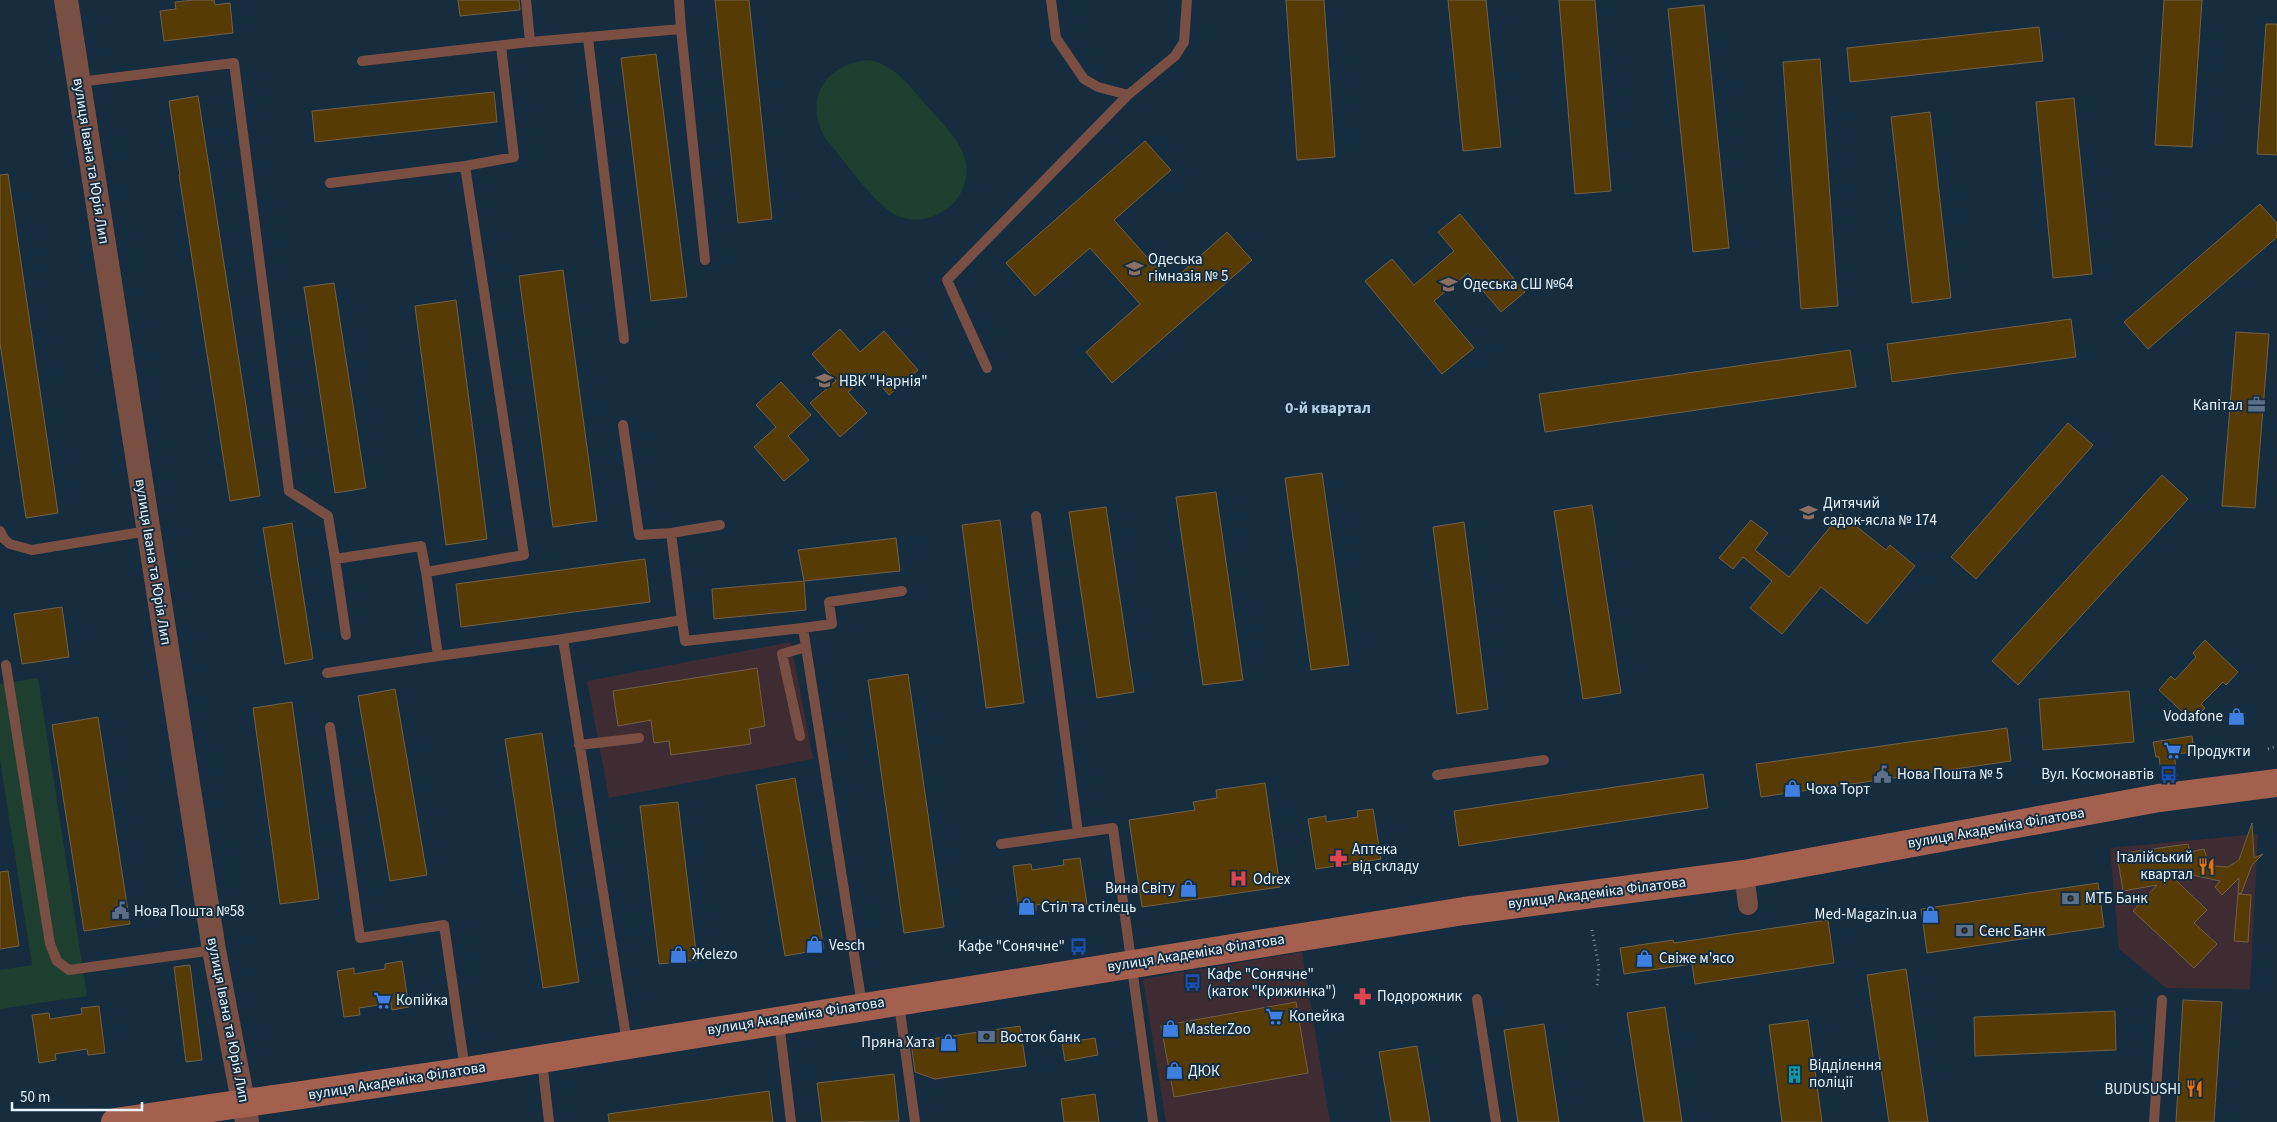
<svg xmlns="http://www.w3.org/2000/svg" width="2277" height="1122" viewBox="0 0 2277 1122" font-family="'Source Sans 3',sans-serif">
<style>
.commercial{fill:#3f2c33}
.green{fill:#1e3e2f}
.building{fill:#573b05;stroke:#716046}
.lines{fill:none;stroke-linecap:round;stroke-linejoin:round}
.path{stroke:#7e909d;stroke-width:3;stroke-dasharray:1 4;stroke-linecap:butt}
.service{stroke:#794e43;stroke-width:10}
.minor{stroke:#794e43;stroke-width:20}
.tertiary{stroke:#794e43;stroke-width:24}
.secondary{stroke:#a4604f;stroke-width:28}
.labels{text-anchor:middle;dominant-baseline:central;stroke-width:4;stroke-linejoin:round;paint-order:stroke}
.street-label{font-size:15px;fill:#eaf5fe;stroke:#152d3f}
.poi-label{font-size:15px;fill:#eaf5fe;stroke:#152d3f;text-anchor:start}
.neighbourhood-label{font-size:16px;font-weight:bold;fill:#b1cee4;stroke:#152d3f}
</style>
<rect width="100%" height="100%" fill="#152d3f"/>
<path class="commercial" d="M791,642l22,117 -204,39 -22,-117z
M2258,834l-8,155 -84,-1 -47,-39 -9,-101z
M1302,952l28,170h-164l-23,-143z"/>
<path class="green" d="M870,60c27,6 41,28 58,47 20,23 49,48 35,81 -5,13 -13,20 -25,26 -13,7 -31,8 -44,0 -23,-14 -51,-55 -69,-76 -22,-40 1,-75 45,-78z
M38,678l49,318 -87,13v-39l32,-5 -32,-205v-76z"/>
<path class="building" d="M194,0h20l1,5 15,-2 3,30 -69,8 -4,-30 16,-2 -1,-7z
M458,0h61l1,10 -60,6z
M715,0h34l23,219 -34,4z
M1286,0h38l11,157 -38,3z
M1448,0h38l15,147 -38,4z
M1559,0h36l16,191 -36,3z
M2164,0h38l-10,147 -37,-2z
M1704,5l25,243 -36,4 -25,-243z
M2266,24h11v131l-20,-1z
M2039,27l4,34 -193,21 -3,-34z
M656,54l31,243 -36,4 -30,-243z
M1820,59l18,247 -37,3 -18,-247z
M494,92l3,30 -182,20 -3,-31z
M198,96l62,400 -30,5 -51,-326h1l-11,-74z
M2074,98l18,176 -39,4 -17,-176z
M1930,112l21,186 -39,5 -21,-186z
M1145,141l26,29 -57,50 56,63 57,-51 25,28 -140,123 -26,-31 54,-48 -50,-56 -55,48 -29,-33z
M8,174l50,339 -32,5 -26,-175v-168z
M2260,204l17,19v14l-129,112 -24,-27z
M1460,214l65,78 -24,20 -33,-39 -34,28 40,47 -32,26 -77,-93 27,-22 22,26 40,-34 -16,-19z
M563,270l34,251 -44,6 -34,-251z
M334,283l32,205 -31,5 -31,-206z
M456,300l31,239 -41,6 -31,-239z
M2071,319l5,38 -184,25 -5,-38z
M840,329l20,23 24,-21 34,39 -29,25 -19,-22 -22,19 19,21 -27,24 -30,-34 26,-22 -24,-27z
M2236,332l33,2 -14,174 -33,-2z
M1850,350l6,37 -311,45 -6,-38z
M781,382l30,33 -23,21 21,24 -25,21 -30,-34 22,-20 -20,-22z
M2068,423l25,22 -117,134 -25,-22z
M1322,473l27,192 -38,5 -26,-192z
M2162,475l26,24 -170,186 -26,-24z
M1216,492l27,188 -40,5 -27,-188z
M1592,505l29,188 -38,6 -29,-188z
M1106,507l28,185 -37,6 -28,-186z
M1841,514l45,36 4,-5 25,21 -48,58 -46,-37 -39,47 -32,-26 22,-27 -29,-24 -10,12 -14,-11 32,-38 17,13 -13,17 34,27z
M1000,520l24,183 -38,5 -24,-183z
M1464,522l24,187 -31,5 -24,-187z
M292,523l21,136 -28,5 -22,-136z
M896,538l4,33 -96,10 -6,-31z
M645,559l5,43 -189,25 -5,-43z
M804,581l2,29 -92,9 -2,-30z
M62,607l7,50 -47,7 -8,-50z
M2205,640l33,32 -12,13 -3,-3 -22,22 4,4 -13,13 -33,-31 12,-14 4,4 21,-23 -3,-4z
M757,668l8,58 -16,3 2,15 -80,11 -2,-14 -15,2 -3,-23 -33,6 -5,-35z
M908,674l36,253 -40,6 -36,-253z
M395,689l32,186 -37,6 -32,-185z
M2129,691l5,51 -91,8 -4,-51z
M292,702l27,197 -39,5 -27,-196z
M98,717l32,207 -46,7 -32,-206z
M2007,728l4,33 -250,36 -5,-33z
M542,733l37,249 -36,6 -38,-249z
M2192,736l2,16 -20,2 3,22 -15,3 -3,-22h-3l-3,-15z
M1703,774l5,34 -249,38 -5,-35z
M795,778l29,171 -39,7 -29,-171z
M1265,783l15,104 -138,20 -13,-87 66,-10 -2,-8 24,-4 -1,-8z
M678,802l19,158 -38,4 -19,-158z
M1373,809l8,50 -65,10 -8,-50 18,-3v6l32,-5 -1,-6z
M2252,823l2,35 9,-4 -11,11 -11,29 -3,-1 1,-15 -17,17 -7,-8 5,-6 -56,-12 43,41 -13,13 23,21 -23,24 -61,-57 24,-26 -34,6 -6,-37 71,-10 2,8 14,-3 4,12 6,5 14,1 11,-7z
M1080,858l7,46 -18,2 -1,-5 -32,4v6l-17,2 -6,-47 18,-2 1,6 32,-5 -1,-5z
M8,871l11,75 -19,3v-77z
M2098,883l6,44 -177,26 -6,-44z
M2238,894l13,1 -3,47 -14,-1z
M1828,920l6,43 -139,21 -3,-20 -68,10 -4,-26 53,-8 1,3z
M402,961l7,46 -17,3 -1,-7 -32,5 1,7 -16,2 -7,-46 17,-3v6l31,-5v-5z
M190,965l12,95 -16,2 -12,-95z
M1906,969l22,153h-39l-22,-147z
M2183,1000l39,2 -8,120h-38z
M1296,1002l12,71 -134,24 -13,-71z
M99,1006l6,47 -17,2 -1,-6 -32,5 1,6 -17,3 -7,-48 17,-2 1,6 32,-5 -1,-6z
M1665,1007l17,115h-38l-17,-109z
M2115,1011l1,39 -141,6 -1,-39z
M1808,1020l14,102h-40l-13,-97z
M1544,1024l15,98h-41l-14,-92z
M1020,1026l6,40 -91,13 -20,-7 -4,-30z
M1095,1038l3,17 -33,6 -3,-18z
M1417,1046l13,76h-39l-12,-70z
M894,1074l5,47 -77,1 -5,-39z
M769,1091l4,31h-164l-1,-8z
M1095,1094l4,28h-35l-3,-23z"/>
<g class="lines">
<path class="path" d="M2268,749l9,-3
M1592,930l7,37 -2,20"/>
<path class="service" d="M526,0l4,42
M1051,0l5,38 28,41 14,8 30,8
M681,29l24,231
M588,38l36,301
M501,46l13,111 -49,9 59,389 -98,17 12,84 125,-17 119,-19 3,21 118,-13 59,377
M362,61l168,-19 151,-13 -2,-29
M79,82l155,-19 55,428 39,25 7,43
M330,183l135,-17
M987,368l-40,-88 181,-185 47,-39 9,-14 3,-42
M623,425l16,110 32,-2
M1036,516l42,317 35,-5 40,294
M0,531l4,8 6,5 22,6 116,-19
M682,620l-11,-87 49,-8
M803,628l29,-4 -3,-22 73,-11
M346,635l-11,-76 86,-13 5,26
M563,639l64,404
M6,665l44,279 7,17 12,9 145,-20
M327,673l111,-17
M330,727l30,211 84,-13 21,145
M800,736l-18,-82 24,-7
M579,745l60,-7
M1437,775l107,-15
M1001,844l77,-11
M1477,999l19,123
M899,1004l16,118
M779,1022l12,100
M542,1061l7,61
M2154,1122l8,-122"/>
<path class="minor" d="M1744,874l4,31"/>
<path class="tertiary" d="M66,0l148,950 33,172"/>
<path class="secondary" d="M115,1122l351,-51 998,-160 280,-37 415,-76 118,-15"/>
</g>
<defs>
<symbol id="school-bare" viewBox="-9 -9 18 18"><path d="M0-5L7-2L0 1L-7-2ZM-4 1L0 2.5L4 1V4Q0 6-4 4Z" fill="#8d6e63" stroke="#152d3f" stroke-width="2.5" paint-order="stroke"/></symbol>
<symbol id="office-bare" viewBox="-9 -9 18 18"><path d="M-6-3h4V-5.5h4V-3h4V5H-6ZM-1-4.5V-3h2v-1.5ZM-6 0V1H6V0Z" fill="#5c6f8a" stroke="#152d3f" stroke-width="2.5" paint-order="stroke"/></symbol>
<symbol id="shop-bare" viewBox="-9 -9 18 18"><path d="M-5-2.5h2.3a2.7 3.5 0 0 1 5.4 0H5L5.5 6h-11ZM-1.5-2.5h3a1.5 2.3 0 0 0-3 0Z" fill="#3f7fe0" stroke="#152d3f" stroke-width="2.5" paint-order="stroke"/></symbol>
<symbol id="supermarket-bare" viewBox="-9 -9 18 18"><path d="M-6-5.5h2.5l.6 2H6L4.5 2H-2.5L-4.4-4H-6ZM-1.5 3.2a1.3 1.3 0 1 0 .1 0ZM3 3.2a1.3 1.3 0 1 0 .1 0Z" fill="#3f7fe0" stroke="#152d3f" stroke-width="2.5" paint-order="stroke"/></symbol>
<symbol id="civic-bare" viewBox="-9 -9 18 18"><path d="M-.6-6.5H3V-4.5H.6V-3L4-1V1h2V6H-6V1h2V-1L-.6-3ZM-1.2 2.5V6h2.4V2.5Z" fill="#5c6f8a" stroke="#152d3f" stroke-width="2.5" paint-order="stroke"/></symbol>
<symbol id="bus-bare" viewBox="-9 -9 18 18"><path d="M-5-6H5V4H4V6H2V4H-2V6H-4V4H-5ZM-3.5-4V0h7V-4ZM-3.5 1.2v1.5H-2V1.2ZM2 1.2v1.5H3.5V1.2Z" fill="#1a4fb4" stroke="#152d3f" stroke-width="2.5" paint-order="stroke"/></symbol>
<symbol id="pharmacy-bare" viewBox="-9 -9 18 18"><path d="M-2-6h4v4h4v4h-4v4h-4v-4h-4v-4h4Z" fill="#e0444e" stroke="#152d3f" stroke-width="2.5" paint-order="stroke"/></symbol>
<symbol id="restaurant-bare" viewBox="-9 -9 18 18"><path d="M-5-6h1v4h1v-4h1v4h1v-4h1v5L-1.5 .5V6h-2V.5L-5-1ZM5-6V6H3V1.5H1.5Q1.5-4 5-6Z" fill="#e8710a" stroke="#152d3f" stroke-width="2.5" paint-order="stroke"/></symbol>
<symbol id="hospital-bare" viewBox="-9 -9 18 18"><path d="M-5-5h3v3.5h4V-5h3V5h-3V1.5h-4V5h-3Z" fill="#e0444e" stroke="#152d3f" stroke-width="2.5" paint-order="stroke"/></symbol>
<symbol id="bank-bare" viewBox="-9 -9 18 18"><path d="M-6-4H6V4H-6ZM0-2.3a2.3 2.3 0 1 0 0 4.6a2.3 2.3 0 1 0 0-4.6Z" fill="#5c6f8a" stroke="#152d3f" stroke-width="2.5" paint-order="stroke"/></symbol>
<symbol id="building-bare" viewBox="-9 -9 18 18"><path d="M-4-6H4V6H1V3H-1V6H-4ZM-2.5-4.3h1.7v1.8h-1.7ZM.8-4.3h1.7v1.8H.8ZM-2.5-1h1.7V.8h-1.7ZM.8-1h1.7V.8H.8Z" fill="#0f9aa8" stroke="#152d3f" stroke-width="2.5" paint-order="stroke"/></symbol>
</defs>
<g fill-rule="evenodd">
<use href="#school-bare" x="1122" y="256" width="25" height="25"/>
<use href="#school-bare" x="1436" y="272" width="25" height="25"/>
<use href="#school-bare" x="812" y="368" width="25" height="25"/>
<use href="#office-bare" x="2244" y="392" width="25" height="25"/>
<use href="#school-bare" x="1796" y="500" width="25" height="25"/>
<use href="#shop-bare" x="2224" y="704" width="25" height="25"/>
<use href="#supermarket-bare" x="2160" y="738" width="25" height="25"/>
<use href="#civic-bare" x="1870" y="762" width="25" height="25"/>
<use href="#bus-bare" x="2156" y="762" width="25" height="25"/>
<use href="#shop-bare" x="1780" y="776" width="25" height="25"/>
<use href="#pharmacy-bare" x="1326" y="846" width="25" height="25"/>
<use href="#restaurant-bare" x="2194" y="854" width="25" height="25"/>
<use href="#hospital-bare" x="1226" y="866" width="25" height="25"/>
<use href="#shop-bare" x="1176" y="876" width="25" height="25"/>
<use href="#bank-bare" x="2058" y="886" width="25" height="25"/>
<use href="#shop-bare" x="1014" y="894" width="25" height="25"/>
<use href="#civic-bare" x="108" y="898" width="25" height="25"/>
<use href="#shop-bare" x="1918" y="902" width="25" height="25"/>
<use href="#bank-bare" x="1952" y="918" width="25" height="25"/>
<use href="#shop-bare" x="802" y="932" width="25" height="25"/>
<use href="#bus-bare" x="1066" y="934" width="25" height="25"/>
<use href="#shop-bare" x="666" y="942" width="25" height="25"/>
<use href="#shop-bare" x="1632" y="946" width="25" height="25"/>
<use href="#bus-bare" x="1180" y="970" width="25" height="25"/>
<use href="#pharmacy-bare" x="1350" y="984" width="25" height="25"/>
<use href="#supermarket-bare" x="370" y="988" width="25" height="25"/>
<use href="#supermarket-bare" x="1262" y="1004" width="25" height="25"/>
<use href="#shop-bare" x="1158" y="1016" width="25" height="25"/>
<use href="#bank-bare" x="974" y="1024" width="25" height="25"/>
<use href="#shop-bare" x="936" y="1030" width="25" height="25"/>
<use href="#shop-bare" x="1162" y="1058" width="25" height="25"/>
<use href="#building-bare" x="1782" y="1062" width="25" height="25"/>
<use href="#restaurant-bare" x="2182" y="1076" width="25" height="25"/>
</g>
<g class="labels">
<g class="street-label">
<text transform="translate(91 161) rotate(81)">вулиця Івана та Юрія Лип</text>
<text transform="translate(153 562) rotate(81)">вулиця Івана та Юрія Лип</text>
<text transform="translate(1996 828) rotate(-10)">вулиця Академіка Філатова</text>
<text transform="translate(1597 893) rotate(-7)">вулиця Академіка Філатова</text>
<text transform="translate(1196 953) rotate(-9)">вулиця Академіка Філатова</text>
<text transform="translate(796 1016) rotate(-9)">вулиця Академіка Філатова</text>
<text transform="translate(228 1020) rotate(79)">вулиця Івана та Юрія Лип</text>
<text transform="translate(397 1081) rotate(-9)">вулиця Академіка Філатова</text>
</g>
<g class="poi-label">
<text x="1148" y="259">Одеська<tspan x="1148" dy="17">гімназія № 5</tspan></text>
<text x="1463" y="284">Одеська СШ №64</text>
<text x="839" y="381">НВК "Нарнія"</text>
<text x="2243" y="405" text-anchor="end">Капітал</text>
<text x="1823" y="503">Дитячий<tspan x="1823" dy="17">садок-ясла № 174</tspan></text>
<text x="2223" y="716" text-anchor="end">Vodafone</text>
<text x="2187" y="751">Продукти</text>
<text x="1897" y="774">Нова Пошта № 5</text>
<text x="2154" y="774" text-anchor="end">Вул. Космонавтів</text>
<text x="1806" y="789">Чоха Торт</text>
<text x="1352" y="849">Аптека<tspan x="1352" dy="17">від складу</tspan></text>
<text x="2193" y="857" text-anchor="end">Італійський<tspan x="2193" dy="17">квартал</tspan></text>
<text x="1253" y="879">Odrex</text>
<text x="1175" y="888" text-anchor="end">Вина Світу</text>
<text x="2085" y="898">МТБ Банк</text>
<text x="1041" y="907">Стіл та стілець</text>
<text x="134" y="911">Нова Пошта №58</text>
<text x="1917" y="914" text-anchor="end">Med-Magazin.ua</text>
<text x="1979" y="931">Сенс Банк</text>
<text x="829" y="945">Vesch</text>
<text x="1065" y="946" text-anchor="end">Кафе "Сонячне"</text>
<text x="692" y="954">Жelezo</text>
<text x="1659" y="958">Свіже м'ясо</text>
<text x="1207" y="974">Кафе "Сонячне"<tspan x="1207" dy="17">(каток "Крижинка")</tspan></text>
<text x="1377" y="996">Подорожник</text>
<text x="396" y="1000">Копійка</text>
<text x="1289" y="1016">Копейка</text>
<text x="1185" y="1029">MasterZoo</text>
<text x="1000" y="1037">Восток банк</text>
<text x="935" y="1042" text-anchor="end">Пряна Хата</text>
<text x="1809" y="1065">Відділення<tspan x="1809" dy="17">поліції</tspan></text>
<text x="1188" y="1071">ДЮК</text>
<text x="2181" y="1089" text-anchor="end">BUDUSUSHI</text>
</g>
<g class="neighbourhood-label">
<text x="1328" y="408">0-й квартал</text>
</g>
</g>
<path d="M12 1102v8h130v-8" fill="none" stroke="#eaf5fe" stroke-width="2.5"/>
<text x="20" y="1102" font-size="15" fill="#eaf5fe" stroke="#152d3f" stroke-width="4" paint-order="stroke">50 m</text>
</svg>
